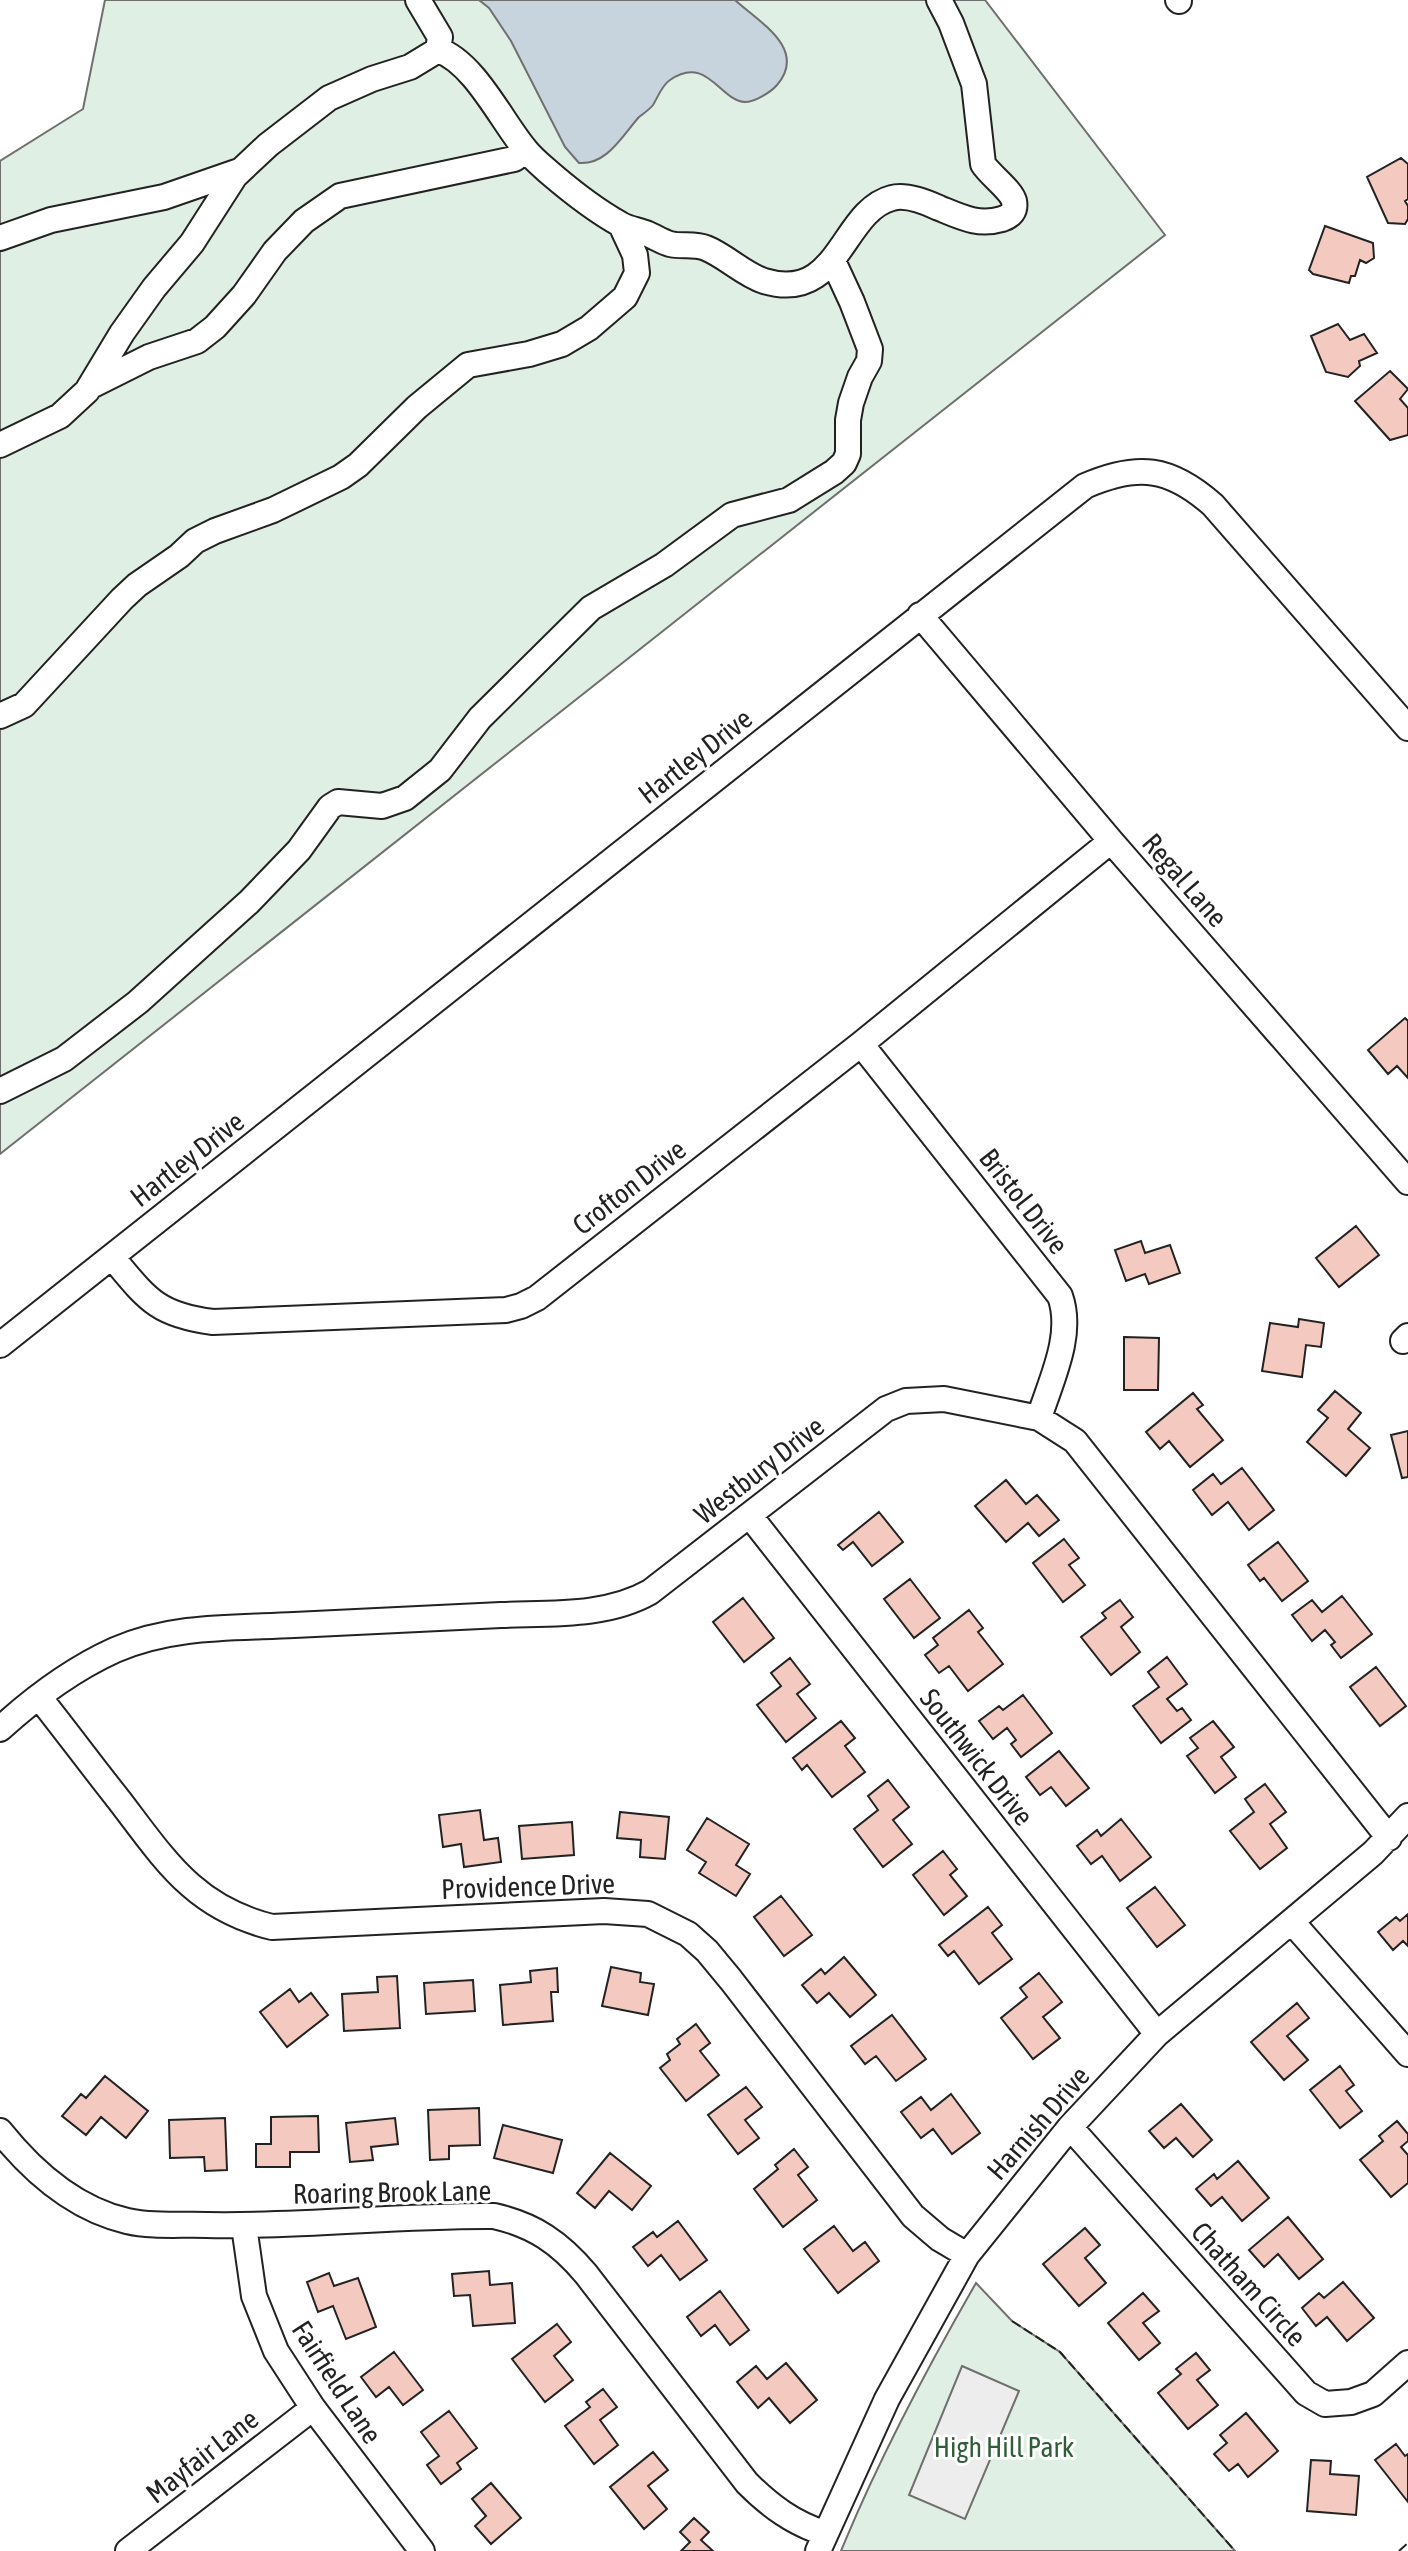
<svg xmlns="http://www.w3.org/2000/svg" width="1408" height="2551" viewBox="0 0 1408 2551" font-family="'Asap Condensed',sans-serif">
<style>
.green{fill:#e0efe3;stroke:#6f6f6f;stroke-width:2}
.parking{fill:#ededed;stroke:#6f6f6f;stroke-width:2}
.water{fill:#c7d3dd;stroke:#6f6f6f;stroke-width:2}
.building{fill:#f3c9c0;stroke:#222;stroke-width:2}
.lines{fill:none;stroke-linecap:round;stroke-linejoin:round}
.minor-casing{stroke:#222;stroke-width:28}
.minor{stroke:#fff;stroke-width:24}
.fence{stroke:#222;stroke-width:2;stroke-dasharray:10 4;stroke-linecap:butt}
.labels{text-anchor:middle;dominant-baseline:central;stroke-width:6;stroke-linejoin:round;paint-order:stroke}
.street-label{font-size:28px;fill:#222;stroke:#fff}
.park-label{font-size:28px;fill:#2f5e38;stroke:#fff}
</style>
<rect width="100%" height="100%" fill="#fff"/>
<path class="green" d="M105,0h880l180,235 -1165,919v-993l83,-52z
M976,2283l36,38 48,31 175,199h-394c38,-93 85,-181 135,-268z"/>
<path class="parking" d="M962,2366l57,25 -54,128 -56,-24z"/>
<path class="water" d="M479,0h256c24,22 73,49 42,85 -6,7 -22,17 -32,17 -25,-1 -38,-48 -75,-22 -8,5 -12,17 -17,25 -4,5 -9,8 -14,12 -17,19 -32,48 -60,46l-14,-16 -54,-106 -22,-33z"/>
<path class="building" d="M1401,158l7,6v35l-3,2 3,5v13l-3,5 -17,-1 -21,-46z
M1325,226l48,17 1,15 -8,5 -6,-3 -5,16h-4l-2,7 -36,-9 -4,-4z
M1338,324l12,16 14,-6 13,19 -18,8 1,5 -12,11 -22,-5 -15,-36z
M1390,371l18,18 -8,10 8,9v27l-18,5 -35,-39z
M1405,1018l3,3v57l-11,-12 -9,8 -20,-24z
M1356,1226l23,29 -40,32 -23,-29z
M1141,1241l4,12 25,-8 10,28 -31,11 -4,-10 -19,7 -11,-31z
M1299,1319l25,4 -3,24 -15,-2 -4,32 -40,-6 8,-48 28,4z
M1124,1337l35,1 -1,52h-34z
M1335,1391l26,22 -13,16 22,19 -24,28 -39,-34 21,-24 -10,-8z
M1193,1393l10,12 -6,4 26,31 -33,27 -21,-26 -9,8 -14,-17z
M1408,1431v46l-6,1 -11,-43z
M1242,1468l32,42 -25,20 -21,-28 -16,13 -19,-25 20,-16 8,10z
M1006,1480l20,24 11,-9 22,25 -20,16 -11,-13 -22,19 -31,-36z
M879,1512l24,30 -31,24 -19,-24 -10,8 -5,-5z
M1064,1539l15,19 -10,7 16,20 -22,17 -30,-39z
M1278,1542l30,39 -26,20 -18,-23 -4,3 -12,-16z
M910,1579l30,39 -26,20 -30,-39z
M1342,1596l30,38 -31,24 -10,-13 4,-3 -10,-12 -13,11 -20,-26 20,-15 10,12z
M743,1598l31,40 -30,24 -31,-40z
M1120,1600l13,17 -12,10 19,25 -29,23 -30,-38 25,-19 -4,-5z
M969,1610l14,18 -5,4 25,32 -35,27 -19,-25 -10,7 -14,-18 13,-10 -5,-7z
M1167,1657l20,27 -20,15 10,12 5,-3 9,12 -30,23 -28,-37 26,-19 -11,-15z
M790,1658l20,26 -13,10 19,24 -30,24 -29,-37 24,-19 -10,-13z
M1376,1667l30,39 -26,20 -30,-39z
M1023,1695l29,38 -31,24 -10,-13 5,-4 -9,-12 -14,11 -14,-18 20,-15 4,4z
M841,1721l14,17 -10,8 20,26 -33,25 -25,-32 -5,5 -9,-12z
M1213,1721l21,26 -13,10 15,20 -21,16 -28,-37 11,-8 -8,-10z
M1059,1751l30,37 -23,18 -15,-19 -11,8 -14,-18z
M888,1780l21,27 -16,13 19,24 -29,23 -29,-38 24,-19 -10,-14z
M1265,1784l21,28 -16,12 17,24 -27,21 -30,-38 24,-19 -9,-13z
M480,1810l4,30 14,-2 3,24 -37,5 -3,-23 -18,3 -4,-32z
M620,1812l49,5 -4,42 -25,-2 1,-17 -24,-2z
M707,1818l42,26 -13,21 14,9 -14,22 -37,-23 7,-11 -19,-12z
M1121,1819l30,38 -31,24 -18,-25 -11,8 -14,-18 20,-16 4,6z
M572,1822l2,33 -52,4 -3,-33z
M943,1851l14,18 -7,6 17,21 -23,19 -31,-40z
M1155,1887l30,38 -28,22 -30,-39z
M781,1896l31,39 -28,21 -30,-39z
M988,1907l14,18 -10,8 20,26 -33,25 -25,-33 -6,5 -9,-11z
M1408,1914v32l-5,-5 -10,9 -15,-18 18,-15 4,4z
M844,1957l32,38 -26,22 -21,-24 -12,10 -15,-18 19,-16 4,5z
M611,1967l30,6 -1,9 14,2 -6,31 -46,-9z
M557,1968l1,24h-7l2,29 -50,4 -3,-40 31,-3 -1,-11z
M1039,1973l23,29 -19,15 17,21 -27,21 -32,-41 26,-21 -7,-9z
M397,1976l3,52 -56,3 -2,-37 36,-2 -1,-15z
M473,1980l2,31 -49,3 -2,-31z
M290,1989l9,13 12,-9 17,22 -41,32 -27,-35z
M1297,2003l12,15 -22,18 21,24 -24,20 -33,-38z
M892,2015l34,44 -30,22 -20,-25 -11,8 -14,-18z
M696,2024l14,19 -10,8 19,24 -33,26 -26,-33 10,-8 -3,-6 13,-10 -3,-5z
M1340,2066l14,19 -8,6 16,20 -22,17 -30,-38z
M105,2076l43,35 -22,27 -25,-21 -15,18 -24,-19 19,-22 5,4z
M746,2087l16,20 -17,13 14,18 -21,16 -30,-39z
M951,2094l29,39 -28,21 -19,-25 -12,9 -20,-26 20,-15 10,13z
M1181,2104l31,36 -19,17 -17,-19 -12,10 -15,-17z
M479,2108l1,37 -31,1v13l-19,1 -2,-50z
M318,2116l1,36h-29v15h-34v-23h15v-27z
M225,2118l2,52 -22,1 -1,-14 -34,1 -1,-38z
M395,2118l3,26 -27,3 2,13 -23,2 -4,-39z
M1397,2121l11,13v7l-7,6 7,8v28l-17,14 -31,-37 23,-19 -4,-5z
M503,2125l59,15 -9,33 -59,-15z
M794,2149l14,18 -10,8 19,25 -34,27 -29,-38 24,-20 -3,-4z
M610,2153l41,33 -19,24 -23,-19 -14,17 -18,-15z
M1238,2161l31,37 -27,23 -20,-24 -11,9 -15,-17 18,-15 3,5z
M1288,2217l35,42 -24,20 -21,-25 -14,13 -15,-17z
M678,2221l29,39 -27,20 -19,-25 -13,11 -15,-19 20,-15 4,5z
M834,2226l19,25 12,-9 14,19 -41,32 -34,-44z
M1085,2228l15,17 -15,13 21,25 -27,23 -36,-42z
M489,2271l1,14 22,-2 3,40 -42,3 -3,-31 -16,1 -2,-22z
M329,2273l5,13 24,-8 18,49 -30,12 -13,-33 -15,6 -11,-30z
M1343,2282l31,36 -27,23 -20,-24 -11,9 -14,-18 17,-15 5,5z
M720,2291l29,39 -19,15 -15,-20 -14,11 -14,-19z
M1143,2293l16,18 -16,12 17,20 -21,17 -31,-37z
M557,2324l14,18 -17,14 19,24 -28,22 -33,-43z
M394,2352l29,38 -20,15 -14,-18 -13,10 -15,-20z
M1196,2353l14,17 -13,10 21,25 -30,24 -30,-36 23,-19 -5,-5z
M786,2363l31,37 -27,23 -21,-25 -11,10 -21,-26 19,-16 11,13z
M603,2389l14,18 -17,13 18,25 -24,19 -29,-38 25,-19 -4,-5z
M449,2411l28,37 -20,15 4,6 -20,15 -14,-19 12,-9 -18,-24z
M1246,2413l32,38 -30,26 -10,-13 -9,7 -15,-17 13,-11 -7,-8z
M1396,2444l9,12 3,-2v48l-33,-42z
M653,2452l15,18 -20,16 19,23 -23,20 -34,-42z
M1311,2460l20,1 -1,13 29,2 -3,39 -49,-4z
M491,2483l30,35 -30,26 -16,-18 11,-10 -14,-17z
M694,2518l15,14 -8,8 12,11h-32l9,-9 -10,-10z"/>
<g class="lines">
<defs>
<path id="minor" d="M1178,0l1,1
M438,50c36,12 63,70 87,99 7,9 17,17 26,25 21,18 44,36 69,50 8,5 19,6 28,10 7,3 15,8 22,10 12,3 24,-1 36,4 20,8 37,26 58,33 76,23 77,-70 128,-83 14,-4 34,4 47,10 22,9 39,18 63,11 9,-3 14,-8 12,-18 -3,-11 -24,-26 -31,-37l-9,-80 -23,-61 -12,-23
M0,238l51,-18 113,-23 75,-26
M91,386l58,-29 48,-16 18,-14 29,-32 31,-44 29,-30 36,-25 174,-37 12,-8
M0,445l60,-29 27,-25 35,-58 32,-45 38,-45 43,-67 33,-31 61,-47 43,-19 38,-12 28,-17 2,-13 -22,-37
M920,615l191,226 297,341
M0,716l24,-11 98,-106 15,-14 42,-29 16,-15 20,-10 58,-21 68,-33 17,-12 59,-58 51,-42 61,-11 33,-10 27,-16 36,-31 12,-24 -2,-18 -14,-30
M861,1044l199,252c14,39 -9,84 -21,122
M0,1091l64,-32 74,-57 111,-100 50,-52 31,-43 8,-5 44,4 23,-8 35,-28 40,-52 111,-110 73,-43 68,-50 57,-15 45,-28 10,-9 4,-9v-34l3,-17 9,-26 9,-16 1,-12 -18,-47 -19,-41
M112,1257c35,42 45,58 101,65l293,-12 15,-4 16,-8 324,-254 250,-203
M1403,1341l5,-5
M0,1345l1085,-859c53,-23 85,-19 128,19l195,223
M750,1516l407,518
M39,1697c27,34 53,69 80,103 46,60 75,108 153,127l332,-16 44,3 40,20 19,17 24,29 182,236 27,23 27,16
M0,1729c34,-31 73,-60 115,-79 57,-25 119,-22 179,-25 69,-3 138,-7 207,-10 49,-2 105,2 149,-23l236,-183 20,-8 38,-2 95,19 36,23 314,397
M1292,1922l116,132
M1070,2127l236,266 19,11 26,-2 22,-8 35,-31
M0,2131c32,40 75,78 127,90 25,6 54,3 80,4 96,2 191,-10 287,-9 40,9 66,27 92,58l161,209c23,23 46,40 77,50
M244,2226l10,70 22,55 37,57 109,143
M128,2551l185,-143
M818,2551l69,-152 80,-144 103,-128 87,-93 216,-181 35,-37"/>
</defs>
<use href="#minor" class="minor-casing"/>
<use href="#minor" class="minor"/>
<path class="fence" d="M1012,2321l48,31 175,199
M1399,2551l9,-8"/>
</g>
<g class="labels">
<g class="street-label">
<text transform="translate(695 756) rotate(-38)">Hartley Drive</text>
<text transform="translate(1185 880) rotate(49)">Regal Lane</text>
<text transform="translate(187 1159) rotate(-38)">Hartley Drive</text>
<text transform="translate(629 1187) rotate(-38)">Crofton Drive</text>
<text transform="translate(1024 1201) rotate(52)">Bristol Drive</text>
<text transform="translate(759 1470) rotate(-38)">Westbury Drive</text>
<text transform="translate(977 1757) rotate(52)">Southwick Drive</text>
<text transform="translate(528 1886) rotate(-2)">Providence Drive</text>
<text transform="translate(1038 2123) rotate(-49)">Harnish Drive</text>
<text transform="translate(392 2192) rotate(-1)">Roaring Brook Lane</text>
<text transform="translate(1249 2284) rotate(48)">Chatham Circle</text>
<text transform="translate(337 2382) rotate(57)">Fairfield Lane</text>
<text transform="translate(202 2456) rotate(-38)">Mayfair Lane</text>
</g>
<g class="park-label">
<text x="1004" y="2447">High Hill Park</text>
</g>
</g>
</svg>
